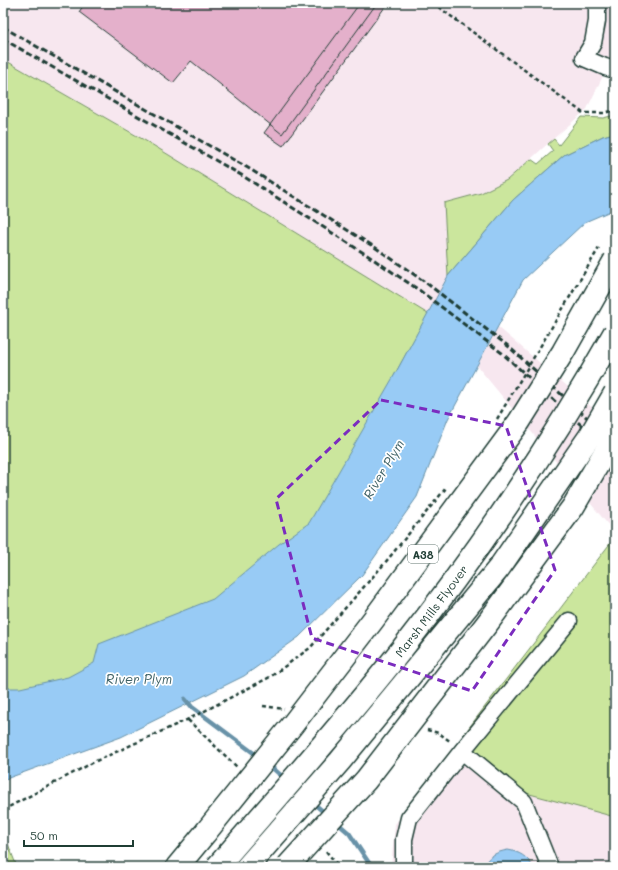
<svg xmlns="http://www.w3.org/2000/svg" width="618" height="870" viewBox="0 0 618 870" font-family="Mali,sans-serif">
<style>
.built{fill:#f7e7ef}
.green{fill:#cbe69d;stroke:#759268}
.water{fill:#98cbf5;stroke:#6892a8}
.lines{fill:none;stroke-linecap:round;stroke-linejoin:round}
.stream{stroke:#6892a8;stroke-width:4.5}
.building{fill:#e4b0cb;stroke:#1f3d34}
.minor-casing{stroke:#1f3d34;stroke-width:19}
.highway-casing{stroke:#1f3d34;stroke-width:25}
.path{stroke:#1f3d34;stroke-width:2.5;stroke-dasharray:4 3;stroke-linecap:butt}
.minor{stroke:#fff;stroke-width:16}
.highway{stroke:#fff;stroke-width:22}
.rail{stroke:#1f3d34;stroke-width:3;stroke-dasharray:6 3;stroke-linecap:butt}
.highway-bridge-casing{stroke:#1f3d34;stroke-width:25;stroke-linecap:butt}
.path-bridge{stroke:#1f3d34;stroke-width:2.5;stroke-dasharray:4 3;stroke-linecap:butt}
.highway-bridge{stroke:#fff;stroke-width:22}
.marked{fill:none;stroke:#7b2cbf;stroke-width:3;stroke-dasharray:8 5;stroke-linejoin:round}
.labels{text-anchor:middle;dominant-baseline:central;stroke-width:3.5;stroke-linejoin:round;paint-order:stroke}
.shield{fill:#fff;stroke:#627771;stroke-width:1}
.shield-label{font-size:11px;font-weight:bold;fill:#1f3d34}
.street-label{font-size:12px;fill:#1f3d34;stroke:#fff}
.water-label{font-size:13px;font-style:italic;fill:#3d6064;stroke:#fff}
</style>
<rect width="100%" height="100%" fill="#fff"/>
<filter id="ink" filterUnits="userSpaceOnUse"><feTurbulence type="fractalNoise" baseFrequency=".025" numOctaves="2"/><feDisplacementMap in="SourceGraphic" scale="8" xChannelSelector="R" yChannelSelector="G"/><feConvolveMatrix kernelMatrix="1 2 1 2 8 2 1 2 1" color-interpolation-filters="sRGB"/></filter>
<g filter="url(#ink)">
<path class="built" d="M3,3h612v48l-28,58 -80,71 -26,13 -36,10 3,73 -20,38 -277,-170 -148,-85z
M498,327l117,100v106l-138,-167z
M615,537v330h-224l4,-43z"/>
<path class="green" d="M3,59l148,85 277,170 -33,60 -50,118 -147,152 -195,61z
M615,115v18l-12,3 -39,19 -51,45 -65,76 -4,-73 37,-10 26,-13 24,-21 7,5 15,-13 -5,-7 6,-5 5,6 22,-28 22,1z
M615,537v280l-89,-24 -65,-55z
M3,831l14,36h-14z"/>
<path class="water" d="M615,133v76l-30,13 -62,58 -75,139 -31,78 -55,78 -63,62 -55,39 -123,61 -118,43v-92h17l48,-11 26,-14 5,-19 114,-45 66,-55 30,-21 86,-149 53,-98 65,-76 51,-45 39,-19z
M508,850c11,2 19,6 25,17h-50c5,-11 13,-15 25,-17z"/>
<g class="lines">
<path class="stream" d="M185,699l7,8 67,50
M268,764l17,15
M312,802l14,12
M335,821l14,12 20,30 1,4"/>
</g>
<path class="building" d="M85,3h292l-95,131 -91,-73 -18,22 -94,-71z
M360,3h28l-105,143 -19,-13z"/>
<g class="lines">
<defs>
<path id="minor" d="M597,3v18l-4,22 -9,15 21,9 10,3
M462,751l62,51 26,65
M404,867v-28l5,-21 53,-67 107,-130"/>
<path id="highway" d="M177,867l29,-35"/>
</defs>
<use href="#minor" class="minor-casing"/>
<use href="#highway" class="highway-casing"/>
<path class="path" d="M433,3l150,110h21l11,-3
M263,706l21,3
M188,720l49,47
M427,730l12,3 12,9
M3,810l93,-49 95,-43 79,-41 40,-29 74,-84 62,-76
M326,851l13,16"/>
<use href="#minor" class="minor"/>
<use href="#highway" class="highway"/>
<path class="rail" d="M3,27l245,141 128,80 49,34 83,64 107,97
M3,39l240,137 127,81 49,33 83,63 113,103"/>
<defs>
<g id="highway-bridge">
<path d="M206,832l87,-108 80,-104 146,-198 44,-70 52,-92"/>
<path id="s1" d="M217,867c62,-72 126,-143 185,-218 79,-100 150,-206 213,-317"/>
<path d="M247,867l93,-106 159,-193 91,-132 25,-43"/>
<path d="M287,867l79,-87 123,-159 84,-114 42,-72"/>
</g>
</defs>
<use href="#highway-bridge" class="highway-bridge-casing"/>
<path class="path-bridge" d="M497,419l102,-171"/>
<use href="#highway-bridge" class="highway-bridge"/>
</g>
</g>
<path class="marked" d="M381,400l125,26 49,144 -83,121 -160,-53 -36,-139z"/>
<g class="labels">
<rect class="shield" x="408" y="545" width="30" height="18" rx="3"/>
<g class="shield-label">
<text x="423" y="554">A38</text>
</g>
<g class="street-label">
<text stroke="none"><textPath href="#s1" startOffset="334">Marsh Mills Flyover</textPath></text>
</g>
<g class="water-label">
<text transform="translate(383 469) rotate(-59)">River Plym</text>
<text x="139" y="678">River Plym</text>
</g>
</g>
<rect width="618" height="870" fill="none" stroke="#fff" stroke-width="16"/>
<rect x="8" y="8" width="602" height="854" fill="none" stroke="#1f3d34" stroke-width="1.5" filter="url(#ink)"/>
<path d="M24 840v6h109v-6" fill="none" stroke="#1f3d34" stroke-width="2"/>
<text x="30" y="840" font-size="12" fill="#1f3d34" stroke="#ffffff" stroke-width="3" paint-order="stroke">50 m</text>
</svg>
